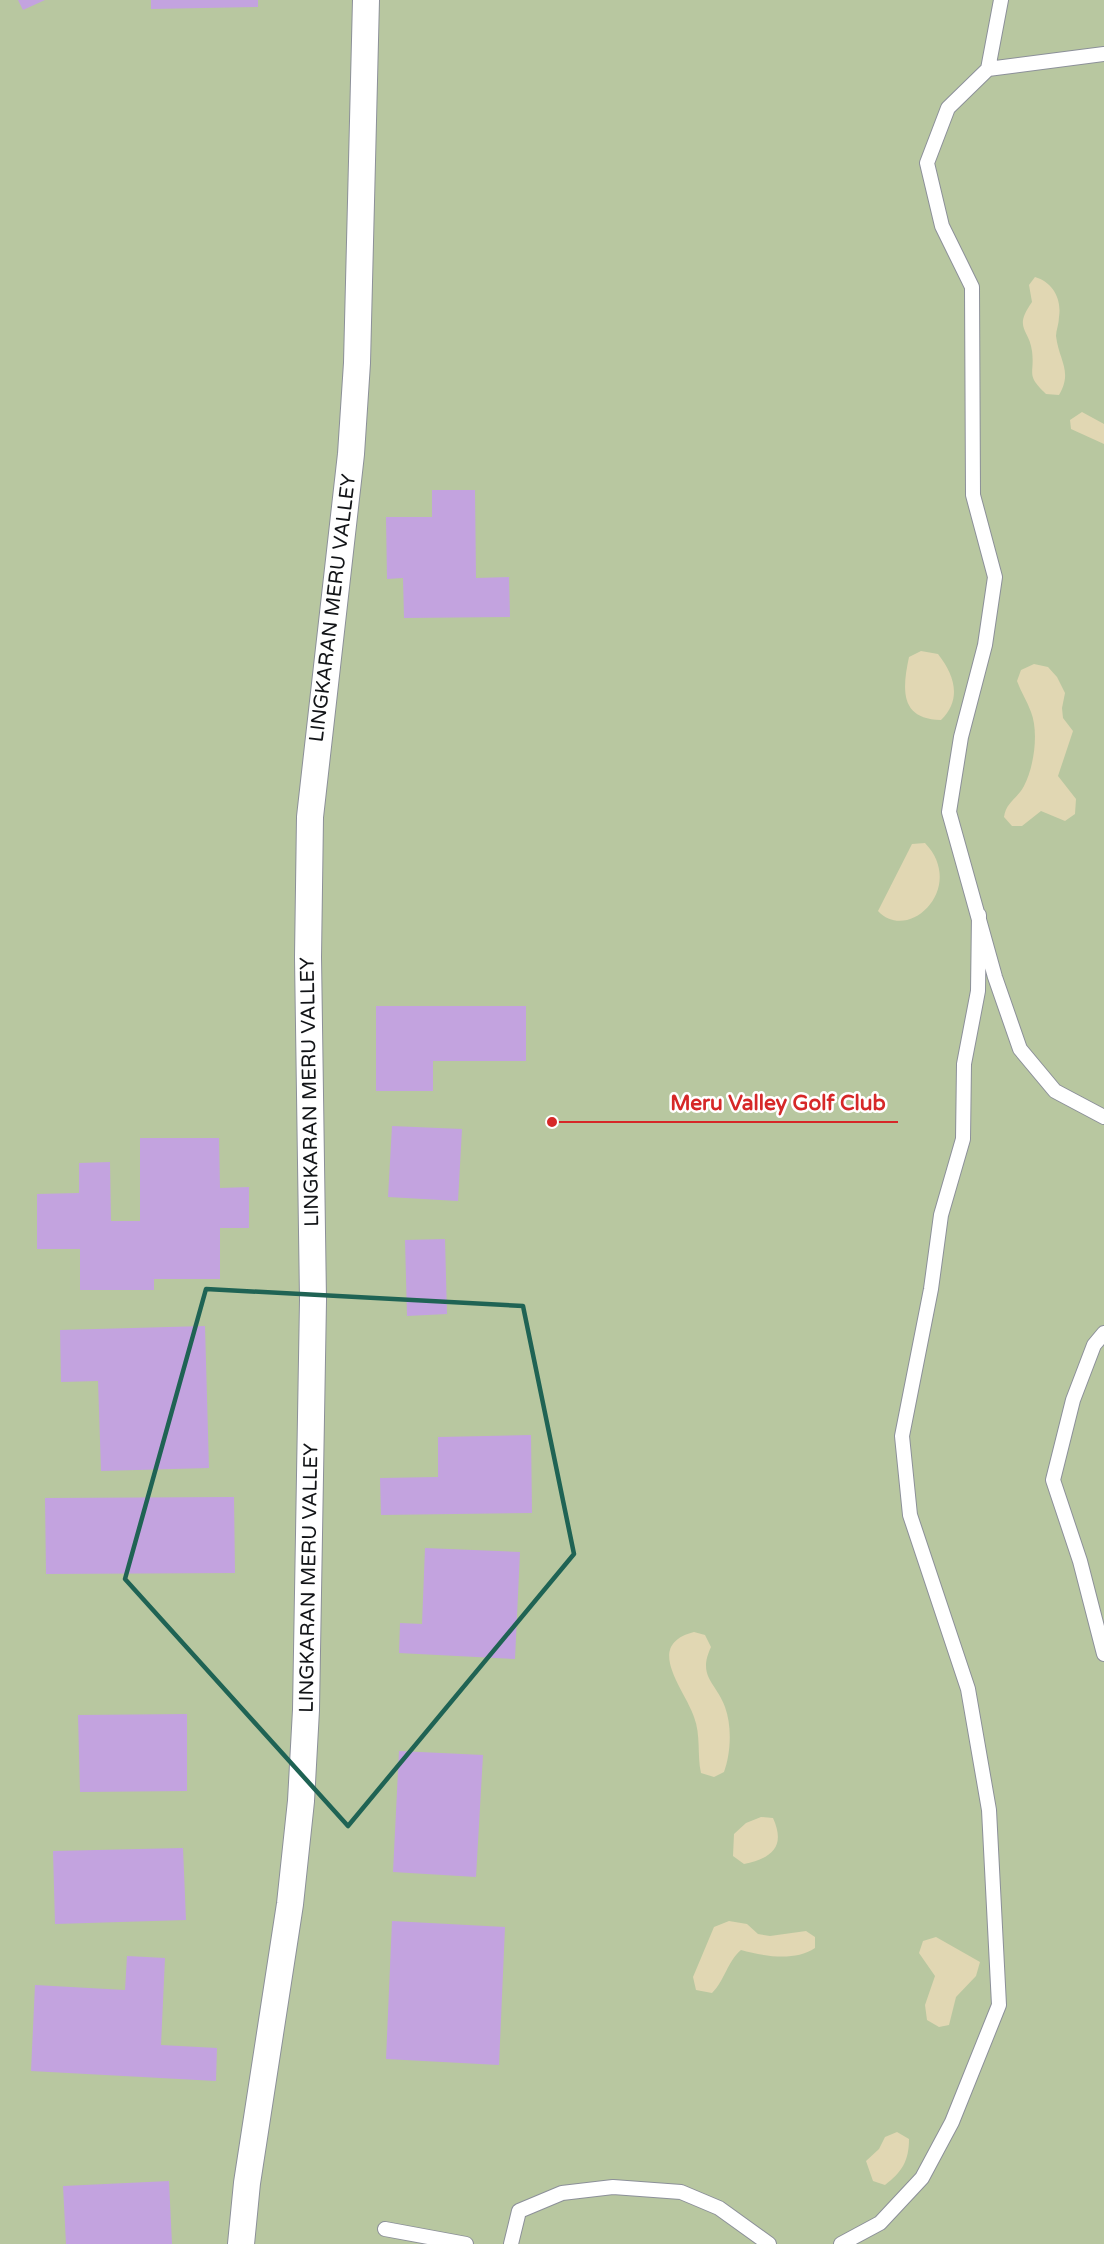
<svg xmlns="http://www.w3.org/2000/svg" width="1104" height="2244" viewBox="0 0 1104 2244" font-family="'Varela Round',sans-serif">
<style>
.green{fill:#b8c7a0}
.sand{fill:#e1d7b3}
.building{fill:#c3a3df}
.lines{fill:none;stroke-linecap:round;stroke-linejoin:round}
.lane-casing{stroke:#8c9099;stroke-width:16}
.street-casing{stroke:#8c9099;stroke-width:28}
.lane{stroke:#fff;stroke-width:14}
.street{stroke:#fff;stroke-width:26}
.marked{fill:none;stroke:#1f6354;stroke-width:4.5;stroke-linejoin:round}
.labels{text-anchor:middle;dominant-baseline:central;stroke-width:5;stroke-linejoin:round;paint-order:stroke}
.street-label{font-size:20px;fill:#121417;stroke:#fff}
.leader{fill:none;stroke:#d62828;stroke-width:2}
.callout-dot{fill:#d62828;stroke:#fff;stroke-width:2}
.callout-label{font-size:21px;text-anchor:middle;font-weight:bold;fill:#d62828;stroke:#fff;stroke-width:5;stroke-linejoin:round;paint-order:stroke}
</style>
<rect width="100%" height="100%" fill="#dce1ea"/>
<path class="green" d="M0,0h1104v2244h-1104z"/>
<path class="sand" d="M1035,277c17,5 27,21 24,40 0,7 -3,13 -3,19 3,25 17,35 3,59l-13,-1c-21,-20 -11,-19 -14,-43 -3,-23 -19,-22 0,-49l-3,-17z
M1082,412l22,12v20l-33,-15 -1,-9z
M921,651l17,3c17,22 24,45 3,66 -41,-1 -39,-30 -32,-63z
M1034,664l14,3 9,10 8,16 -3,15 1,10 10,13 -15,45 18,23 -1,15 -10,7 -24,-10 -19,15h-10l-8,-9c2,-15 14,-19 20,-31 10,-19 15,-54 7,-74 -4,-11 -10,-20 -14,-31l4,-11z
M925,843c42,44 -16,101 -47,68l34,-67z
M694,1632l11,3 6,12c-14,30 5,35 14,60 7,19 6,46 -1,65l-10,5 -13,-4c-4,-18 0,-38 -7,-56 -9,-28 -51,-72 0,-85z
M761,1817l12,1c13,29 -1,40 -29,46l-11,-8 1,-22 12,-11z
M729,1921l18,3 11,10 12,2 36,-5 9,6v11c-21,14 -51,8 -74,2 -14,12 -16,30 -29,43l-16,-3 -3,-13 21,-50z
M936,1937l44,25 -4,14 -20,21 -7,28 -10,2 -12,-7 -2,-15 10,-29 -16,-23 4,-12z
M897,2132l12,7c0,22 -7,33 -24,46l-12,-4 -7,-20 13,-12 6,-12z"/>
<path class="building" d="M18,0h27l-22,10z
M151,0h107v7l-107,2z
M432,490h43l1,88 33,-1 1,40 -106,1 -1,-40 -16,1 -1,-62h46z
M376,1006h150v55h-93v30h-57z
M392,1126l70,3 -4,72 -70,-4z
M140,1138h79l1,50 29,-1v41h-29v51h-66v11h-74v-41h-43v-55l42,-1v-30l31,-1 1,59h29z
M445,1239l2,75 -40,2 -2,-76z
M205,1326l4,142 -108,3 -3,-90 -37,1 -1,-52z
M531,1435l1,78 -151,2 -1,-37 58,-1v-40z
M234,1497l1,76 -189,1 -1,-76z
M425,1548l95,4 -5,107 -116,-6 1,-30 22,1z
M187,1714v77l-107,1 -2,-77z
M399,1751l84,4 -7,122 -83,-5z
M183,1848l3,72 -131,4 -2,-73z
M392,1921l113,6 -6,138 -113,-6z
M127,1956l38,2 -4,87 56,3 -1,33 -185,-10 4,-86 90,5z
M169,2181l3,63h-106l-3,-58z"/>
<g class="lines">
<defs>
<path id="lane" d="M1001,0l-13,69 -40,39 -21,55 15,63 30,61 1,208 22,82 -10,68 -24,92 -12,75 46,165 25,72 35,42 49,26
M988,69l116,-15
M1104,1333l-10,12 -21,55 -20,80 27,81 24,93
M385,2229l81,15
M511,2244l8,-33 43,-18 51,-6 68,5 38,16 50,36
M841,2244l39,-21 42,-45 30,-56 47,-117 -10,-195 -21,-121 -58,-174 -8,-79 29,-147 10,-74 22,-76 1,-75 14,-73 1,-76"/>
<path id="street" d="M241,2244l6,-61 43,-279 11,-103 5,-91 7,-410 -5,-343 2,-140 41,-363 6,-91 9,-363"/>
</defs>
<use href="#lane" class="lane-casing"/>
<use href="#street" class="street-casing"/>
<use href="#lane" class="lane"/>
<use href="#street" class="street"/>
</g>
<path class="marked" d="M206,1289l317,17 51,248 -226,272 -223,-247z"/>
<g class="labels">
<g class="street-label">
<text transform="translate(333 608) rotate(-83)">LINGKARAN MERU VALLEY</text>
<text transform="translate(310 1092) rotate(-91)">LINGKARAN MERU VALLEY</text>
<text transform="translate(309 1578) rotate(-89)">LINGKARAN MERU VALLEY</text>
</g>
</g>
<path class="leader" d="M552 1122L658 1122H898"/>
<circle class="callout-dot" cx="552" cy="1122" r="6"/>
<g class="callout-label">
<text x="778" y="1110">Meru Valley Golf Club</text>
</g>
</svg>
